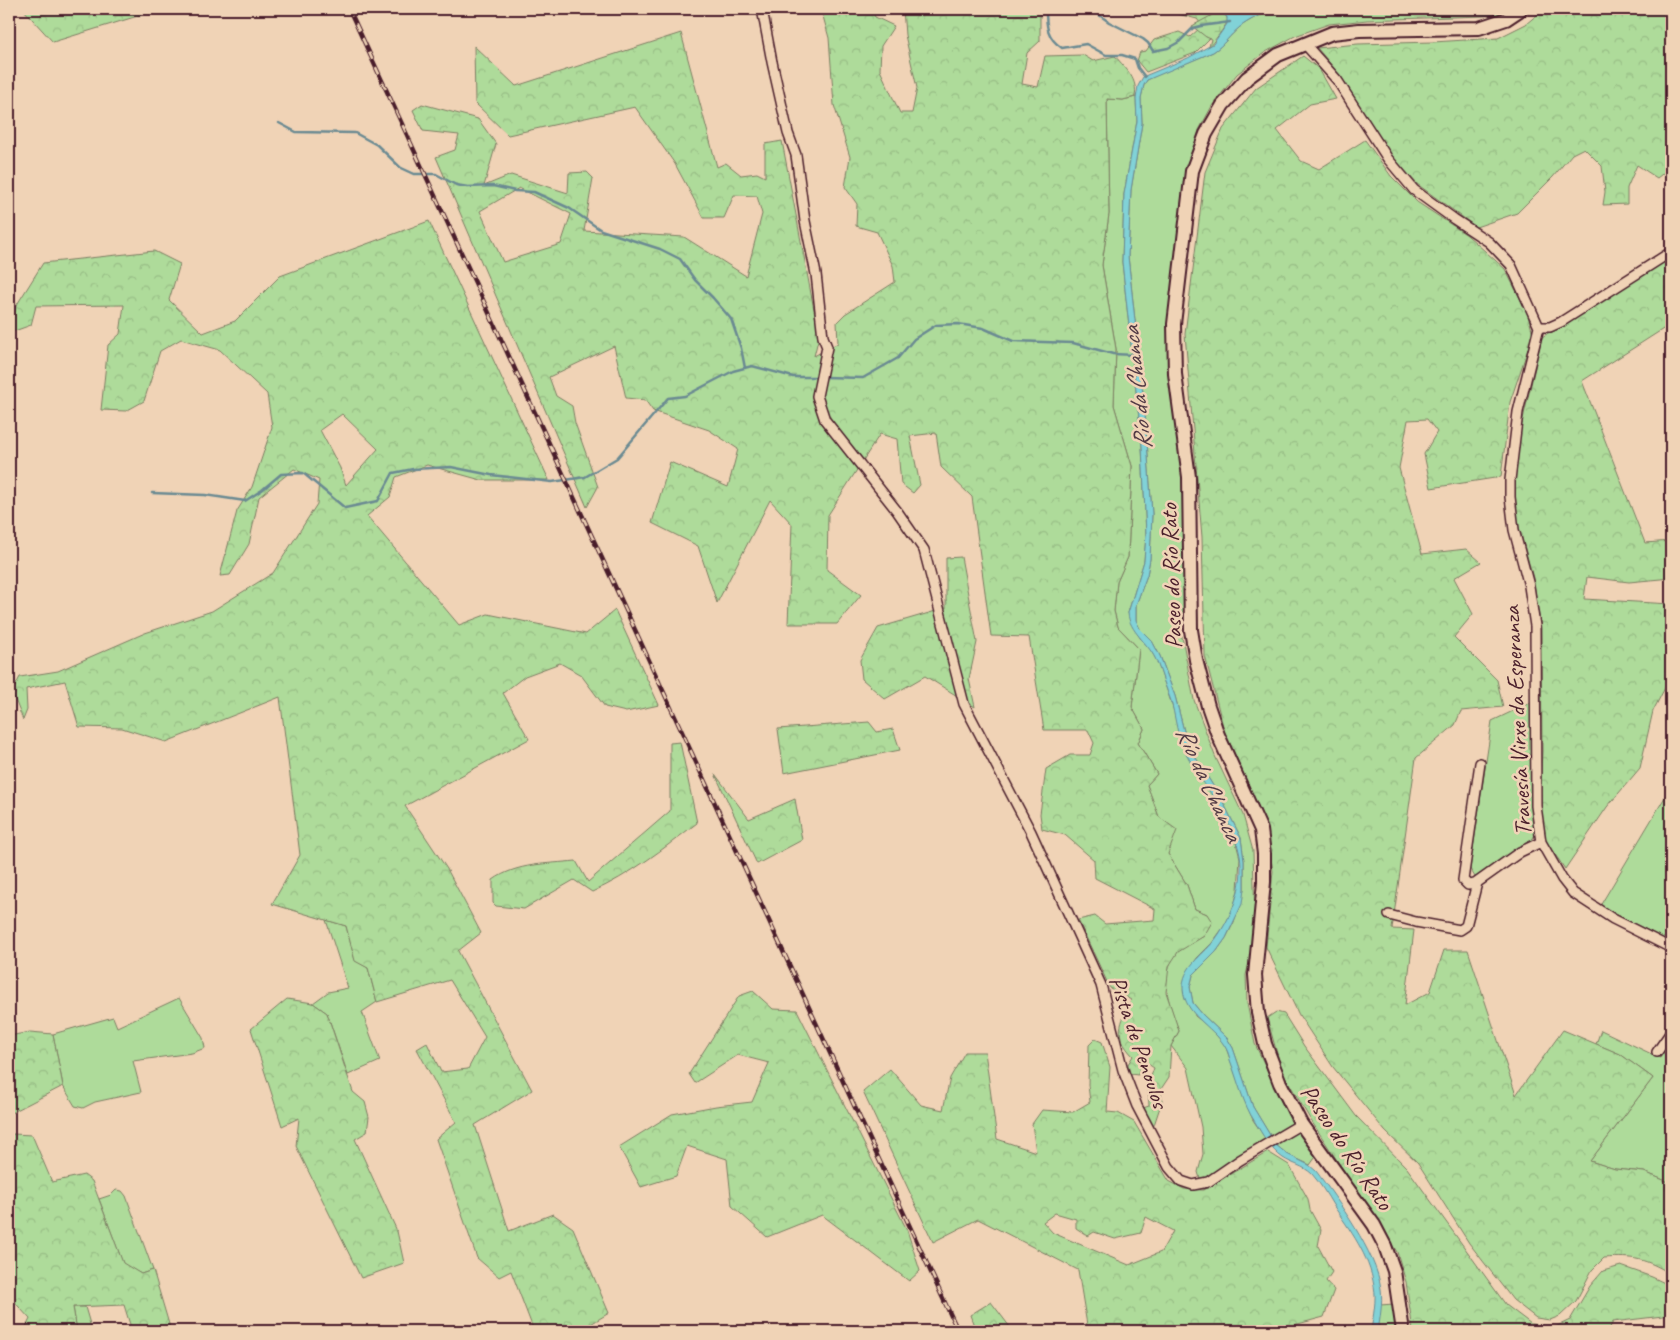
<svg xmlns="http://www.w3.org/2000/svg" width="1680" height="1340" viewBox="0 0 1680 1340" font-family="Caveat,sans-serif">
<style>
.grass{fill:#aedb9a;stroke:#7c7d62}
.forest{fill:url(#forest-crowns);stroke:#7c7d62;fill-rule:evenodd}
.wetland{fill:url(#wetland-marsh);stroke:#7c7d62}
.water{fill:#81d2d7;stroke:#6b8a92}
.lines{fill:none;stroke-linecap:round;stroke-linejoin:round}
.stream{stroke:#6b8a92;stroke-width:2.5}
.street-casing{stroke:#4a1f2b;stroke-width:12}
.secondary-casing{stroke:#4a1f2b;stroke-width:16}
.street{stroke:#f0d3b6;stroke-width:9}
.secondary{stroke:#f0d3b6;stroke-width:12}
.rail-casing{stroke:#4a1f2b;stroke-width:4.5}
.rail{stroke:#f0d3b6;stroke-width:2.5;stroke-dasharray:8;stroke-linecap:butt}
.labels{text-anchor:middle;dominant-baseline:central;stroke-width:5;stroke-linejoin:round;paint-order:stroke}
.street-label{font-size:24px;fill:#4a1f2b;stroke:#f0d3b6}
.water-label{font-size:25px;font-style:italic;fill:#523a45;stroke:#f0d3b6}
</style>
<defs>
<pattern id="forest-crowns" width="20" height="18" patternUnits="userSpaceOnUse" patternTransform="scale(1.25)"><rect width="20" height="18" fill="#aedb9a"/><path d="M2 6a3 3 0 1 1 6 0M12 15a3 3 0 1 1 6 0" fill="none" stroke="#97bc85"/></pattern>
<pattern id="wetland-marsh" width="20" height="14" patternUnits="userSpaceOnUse" patternTransform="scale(1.25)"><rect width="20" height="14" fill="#aedb9a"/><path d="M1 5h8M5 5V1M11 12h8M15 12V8" fill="none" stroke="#97bc85"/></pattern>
</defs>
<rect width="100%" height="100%" fill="#f0d3b6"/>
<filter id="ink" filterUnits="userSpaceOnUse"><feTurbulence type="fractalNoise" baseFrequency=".02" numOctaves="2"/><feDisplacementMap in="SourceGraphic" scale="10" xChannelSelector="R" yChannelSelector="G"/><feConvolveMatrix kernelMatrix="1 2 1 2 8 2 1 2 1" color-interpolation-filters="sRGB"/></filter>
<g filter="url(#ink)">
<path class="grass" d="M1275,9h234l-7,5 -20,2 -115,4 -38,4 -34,12 -31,17 -27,21 -25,32 -13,24 -12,41 -5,30 -13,127 -1,26 10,69 6,70 1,123 -6,5 15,79 21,56 28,59 10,36 2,69 -5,39 -4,16 1,28 8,41 33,71 30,39 -8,11 -23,-11 -11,-9 -23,-38 -20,-59 -6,-10 -24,-23 -10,-12 -3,-16 3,-12 23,-23 10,-14 8,-16 10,-33v-28l-3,-23 -18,-36 -27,-44 -11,-23 -10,-39 -15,-40 -8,-15 -12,-12 -4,-8v-16l11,-30 3,-16 2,-45 -7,-102 -17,-156 3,-66 11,-67 -1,-25 3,-13 3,-5 8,-4 58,-24c11,-7 17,-17 27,-25 10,-8 23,-13 35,-18z
M1136,97l1,24 -13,73 -2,68 20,184 4,89 -2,26 -16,52 12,25 10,11 7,12 34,100 33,52 10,22 6,23 -2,32 -5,19 -8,16 -13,18 -15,15 -11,18 9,40 15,12 15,17 20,56 8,19 13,19 -65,43 -3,-10 5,-18 -2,-27 -13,-59 -17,-22 8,-15c-9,-25 -22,-54 -2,-78 6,-7 18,-12 27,-17l3,-22 -12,-5 -8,-24 -19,-31 -9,-37 -12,-32 10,-11 -19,-31 6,-14 -12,-22 7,-58 -21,-22 -4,-16 3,-29 11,-25 4,-91 -18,-61 2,-56 -14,-84 7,-51 -2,-115 16,1z
M1532,702v96l3,37 -6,9 -47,32 -7,1 -5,-8 22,-148z
M1671,787v155l-71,-36z
M326,920l20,6 9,34 13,8 9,34 -15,10 18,49 -32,14 -21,-62 -14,-10 15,-11 20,-4z
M179,998l24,40 2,10 -13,5 -59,8 8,31 -46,10 -12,6 -8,-2 -12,-20 -10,-52 60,-17 4,10z
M1601,1030l59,28 11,-17v142l-27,-11 -29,-3 -25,-8 63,-83 -33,-24 -24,-10z
M116,1190l6,1 4,5 27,74 -12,4 -18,-10 -24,-65 12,-4z
M1394,1304l3,27h-19l2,-26z
M73,1307h12l7,24h-15z"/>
<path class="forest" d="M23,9h117l1,6 -88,27z
M821,9h51l3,8 19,9 -13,20 -1,24 20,43h12l5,-25 -12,-53 -2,-26h136l1,7v25l-13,12 -5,31 16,3 7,-31 38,-1 10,6 22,-5c12,14 23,23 20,41l-12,3 -16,-1 2,115 -7,51 14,84 -2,56 18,61 -4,91 -11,25 -3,29 4,16 21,22 -7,58 12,22 -6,14 19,31 -10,11 12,32 18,13 -9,24 19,31 8,24 12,5 5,8 -8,14 -26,16 -9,14 -3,26 13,39 -8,15 -2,31 -8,12 1,12 -9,27 -10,-20 6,-2 -1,-21 6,-17 -12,-8 -4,15 -8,-1 -2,-10 5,-8c-21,-22 -12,-32 -2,-56l-21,-12 -32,-68 17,-4 10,8 49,-4 1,-11 -60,-31 -1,-18 -29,-25 -23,-6 -2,-15 6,-45 24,-14h20l4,-12 -6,-13h-44l-15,-93 -38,-1 -19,-139 -31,-30 -5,-34 -26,3 10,49 -7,8 -12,-9 -4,-45 -17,-5 -52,81 -1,55 34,25 -24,29h-49l4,-100 -22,-24 -53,103 -19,-57 -46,-23 18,-61 58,25 10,-38 -29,-19 -56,-19 -8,-11 -19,-2 -12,-52 -65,31 7,19 16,10 3,17 23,64 -11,20 -151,-350 19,-7 4,-15 -36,-4 -10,-21 9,-6 56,15 18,25 -12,42 27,-11 57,18 1,-20 18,-1 6,6 -9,53 100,6 62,39 16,-62 -5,-18 -23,-1 -10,23h-20l-29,-54 -40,-57 -127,28 -33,-32 -1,-57 42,40 165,-53 36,134 9,-4 15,12 16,-2 8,4v-33l17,-3 37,195 -5,20 24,-13 -1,-21 8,-8 50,-32 -2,-16 -16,-34 -21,-6 1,-22 -12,-17 5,-30 -16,-52 -5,-67zM519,188l52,26 -10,30 -58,18 -23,-51z
M1159,9h63l-8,25 -19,19 -49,19 -9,-11 3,-9 6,-1 8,-11 25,-8 11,5 10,-9 1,-4 -4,-5z
M1544,9h127v117l-2,4 2,5v32l-14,11 -20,-13 -10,23v16l-24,1 2,-13 -3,-26 -18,-18 -12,6 -19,23 -36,36 -41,14 -59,-43 -28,-32 -49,-77 -23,-27 41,-4 75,-2 65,-4 28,-14z
M1303,56l16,13 17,30 -26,5 -33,26 24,31 18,8 46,-29 26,36 26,26 50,33 38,34 22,43 6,22 -23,68 -9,75 -70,11 -7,-34 13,-22 -10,-13 -19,1 -9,48 23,86 44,-5 15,13 -27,16 19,36 -19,23 43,43 6,27 -42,4 -6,14 -39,33 -24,171 22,1 -9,75 25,-13 14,-42h24l48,145 47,-65 57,24 33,24 -63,83 25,8 29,3 27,11v91c-25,-15 -37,-18 -67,-16l-12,12 -16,31 -16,15 -10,4 -14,-2 -23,-18 -44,-57 -51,-80 -33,-32 -52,-64 -34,-52 -33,-68 7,-76 -8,-49 -41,-92 -19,-74 -3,-119 -17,-203 20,-162 18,-43 33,-41z
M429,221l120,259h-68l-54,-15 -31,12 -6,20 -23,19 92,109 29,-11 98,20 29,-24 44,95 -33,7 -21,-5 -24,-32 -21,-12 -35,13 -22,17 26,46 -124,67 42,63 34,64 -23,18 74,139 -57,35 34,106 44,-17 20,14 36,85 -30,18h-45l-23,-60 -12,6 -22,-19 -41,-119 20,-17 -39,-73 10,-6 14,29 27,-3 17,-32 -35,-57 -73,22 -9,-34 -13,-7 -9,-35 -74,-22 28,-49 -20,-158 -114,45 -44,-14 -43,-1 -14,-46 -39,8 1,21 -4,10 -11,-28 8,-15 38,-6 87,-38 67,-22 61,-38 44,-69 2,-24 -25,-11 -35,28 -10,47 -19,31 -10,1 17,-65 15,-24 20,-60 -5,-33 -47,-44 -39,-11 -21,12 -16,50 -18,10 -25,-1 7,-65 12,-11 4,-29 -88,1 -5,19 -22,8v-20l4,-2 30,-48 111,-12 26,13 -11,36 34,33 32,-12 45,-45zM342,414l36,35 -32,36 -6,-17 -20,-38z
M1671,256v68l-89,57 63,162 26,-2v37l-42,4 -42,-5 -3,22 87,5v72l-18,35 -13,57 -33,39 -42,62 -27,-39 4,-79 -1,-123 -8,-50 -19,-69v-51l28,-121 83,-54z
M961,557l16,85 -8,37 6,28 -50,-31 -40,23 -23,-20 -2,-19 18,-32 68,-20v-50z
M869,722l8,10 16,-3 7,21 -116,23 -6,-44z
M680,742l17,81c-34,26 -67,52 -105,69l-18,-12 -50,29 -28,-3 -3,-3v-23c24,-17 54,-16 83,-19l12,21 82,-71v-68z
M715,774l34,45 46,-20 7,41 -45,24z
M753,991l20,18 24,1 110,220 13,41 -11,10 -87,-66 -55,22 -35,-31 -5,-47 -40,-13 -11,30 -35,11 -22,-40 53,-33 44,-8 36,-4 17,-39 -31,-8 -43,28 -6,-9 50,-78z
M287,999l26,4 14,10 26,79 12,10 4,15 -2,15 -12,7 42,92 7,32 -43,15 -65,-132 3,-28 -17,8 -31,-97z
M1276,1012l8,2 20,32 52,70 51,52 99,137 25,19 22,4 17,-8 20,-34 13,-15 18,-5 31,11 19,9v29l-58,7 -5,9h-195l-7,-49 -9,-30 -87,-133 -28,-48 -15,-53z
M30,1032l23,2 10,52 -54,28v-78z
M1095,1039l7,3 8,25 -3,45 11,1 16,9 35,59 15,8 19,1 65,-38 21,13 19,34 2,11 11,20 -3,16 14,26 -6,9 8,9 -10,27 -41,11 -2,3h-193l-10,-61 -100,-51 -45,23 -70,-150 27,-23 31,36 22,5 7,-32 15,-26h20l12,87 39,13 -4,-28 10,-14 31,2 17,-10 -2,-17 1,-40zM1055,1213l21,6v9l12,8 6,-4 21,7 26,-6 5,-16 27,14 -12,21 -32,13 -76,-32 -10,-11z
M13,1134l19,1 20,47 32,-7 8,6 31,82 18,11 12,-4 18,61h-39l-8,-26 -51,2 4,24h-53l6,-12 -21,-23v-158z
M991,1302l22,29h-37l-6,-16z"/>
<path class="wetland" d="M1216,13l9,1c2,3 3,5 2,8 -1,4 -15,22 -18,25l2,-8 -5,-2 -14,-11z"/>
<path class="water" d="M1228,9h47c-12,5 -25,10 -35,18 -10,8 -16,18 -27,25l-66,28 -3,5 -3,13 1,25 -11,67 -3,66 17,156 7,102 -2,45 -3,16 -11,30v15l4,9 12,12 8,15 15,40 10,39 11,23 27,44 18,36 3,23v28l-2,15 -16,34 -10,14 -23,23 -3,12 3,16 10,12 24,23 6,10 20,59 23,38 11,9 22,11 7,6c21,28 61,83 65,118 2,13 -1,29 -3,42h-7c2,-15 6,-31 3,-45 -5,-31 -24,-56 -41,-81 -6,-10 -13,-22 -21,-31 -8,-8 -20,-10 -29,-16 -12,-8 -21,-24 -28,-36 -12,-18 -17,-41 -25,-62 -1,-5 -3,-11 -6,-15 -12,-19 -39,-30 -41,-56 -1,-22 19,-33 31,-48 17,-22 31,-57 26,-85 -8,-44 -43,-74 -59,-114 -5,-13 -6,-27 -10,-41 -2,-6 -5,-13 -7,-19 -3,-8 -5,-16 -9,-24 -7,-15 -26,-27 -27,-45l16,-52 2,-26 -4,-89 -20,-184 2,-68 13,-73 -1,-22 2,-13 5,-9 4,-2 41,-17 25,-14 14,-20v-7l-6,-4z"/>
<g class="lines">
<path class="stream" d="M1046,9c0,17 1,29 16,39l24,-4 20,11h16l13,4 3,9 7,9
M1091,9l18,13 34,17 5,4 5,8 15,-3 11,-6 14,-14 8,-2 29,-4
M279,123l17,9 59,1 22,12 24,23 13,6h22l20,11 12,2 25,-1 22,5 19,1 35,16 32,22 59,19 20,10 15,21 18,18 18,21 10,29 4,20
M824,377l39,1 35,-20 16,-19 22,-14 22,-1 25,4 30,13 60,2 40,11 22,1
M152,493l53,2 40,6 17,-11 19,-16 22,-1 42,35 33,-7 15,-28 20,-4 38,-2 40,8 61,7 33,-5 32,-19 51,-60 17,-2 48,-25 19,-5 41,11h26"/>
<defs>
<path id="street" d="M762,9l10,53 16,71 8,22 9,66 11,53 7,63 4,10 -10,49 8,24 72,91 27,39 40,154 67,128 70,153 22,85 14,36 32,61 12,14 12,4 15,-3 32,-22 61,-36
M1304,43l33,37 51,79 26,31 40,29 35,23 22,23 28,62 -21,85 -8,68v17l4,33 15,56 6,40 1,180 5,36 21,37 11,14 40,26 58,29
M1539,327h11l11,-5 110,-70
M1480,763l-17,117 5,5 7,-1 45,-32 21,-10
M1389,915l27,7 44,8 6,-4 11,-43
M1657,1052l14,-20"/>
<path id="secondary" d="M1403,1331l-9,-60 -9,-25 -11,-21 -73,-101 -21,-41 -15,-39 -7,-31 -3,-38 9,-93v-28l-3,-24 -43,-95 -10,-29 -12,-46 -5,-30 -2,-153 -14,-103 -1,-50 18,-153 14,-37 17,-29 24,-27 31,-23 54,-22 27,-3 120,-2 27,-9 15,-10"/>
</defs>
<use href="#street" class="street-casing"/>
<use href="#secondary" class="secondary-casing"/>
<use href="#street" class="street"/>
<use href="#secondary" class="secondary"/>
<defs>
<path id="rail" d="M349,9l609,1322"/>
</defs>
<use href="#rail" class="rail-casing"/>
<use href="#rail" class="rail"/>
</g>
</g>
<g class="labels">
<g class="street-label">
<text transform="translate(1171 576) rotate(-92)">Paseo do Río Rato</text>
<text transform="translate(1517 721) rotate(-93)">Travesía Virxe da Esperanza</text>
<text transform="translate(1139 1042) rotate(71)">Pista de Penoulos</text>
<text transform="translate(1347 1147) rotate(56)">Paseo do Río Rato</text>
</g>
<g class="water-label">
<text transform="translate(1137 388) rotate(-96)">Río da Chanca</text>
<text transform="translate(1209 784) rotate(65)">Río da Chanca</text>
</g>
</g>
<rect width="1680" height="1340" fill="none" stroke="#f0d3b6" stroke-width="30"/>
<rect x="15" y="15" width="1650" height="1310" fill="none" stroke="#4a1f2b" stroke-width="2" filter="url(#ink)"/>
</svg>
